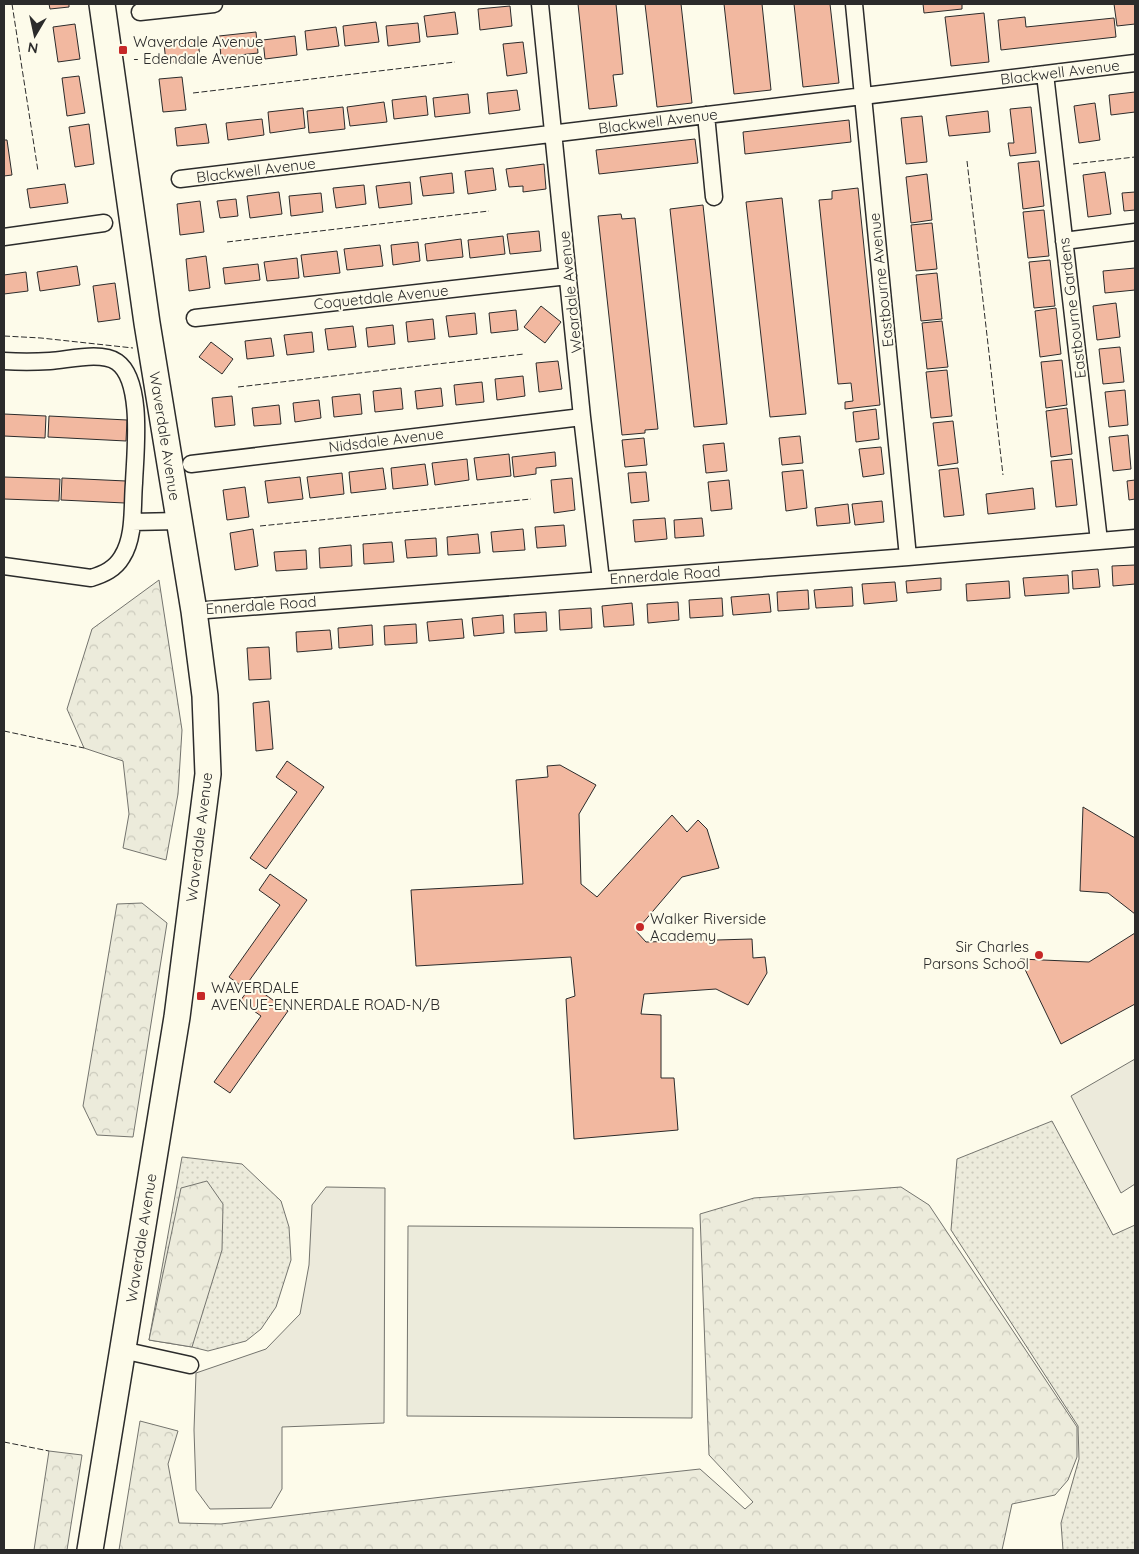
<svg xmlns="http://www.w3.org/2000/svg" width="1139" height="1554" viewBox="0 0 1139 1554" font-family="Quicksand,sans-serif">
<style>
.grass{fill:url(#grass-dots);stroke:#74746e}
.forest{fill:url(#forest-crowns);stroke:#74746e}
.pitch{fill:#ecebdb;stroke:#74746e}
.parking{fill:#eceadb;stroke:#74746e}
.building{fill:#f2b8a0;stroke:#2b2b2b}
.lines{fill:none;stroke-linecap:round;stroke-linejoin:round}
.minor-casing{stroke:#2b2b2b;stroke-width:19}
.primary-casing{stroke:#2b2b2b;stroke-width:28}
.minor{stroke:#fdfbea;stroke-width:16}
.primary{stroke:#fdfbea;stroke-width:25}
.fence{stroke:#2b2b2b;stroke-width:1;stroke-dasharray:6 2.5;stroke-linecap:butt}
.poi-dot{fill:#c62828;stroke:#fdfbea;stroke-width:2}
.labels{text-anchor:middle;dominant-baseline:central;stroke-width:4;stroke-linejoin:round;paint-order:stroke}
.poi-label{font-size:15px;fill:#2b2b2b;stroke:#fdfbea;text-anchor:start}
.street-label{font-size:15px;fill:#2b2b2b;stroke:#fdfbea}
</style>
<defs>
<pattern id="grass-dots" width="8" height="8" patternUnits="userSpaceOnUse" patternTransform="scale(1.25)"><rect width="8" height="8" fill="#ecebdb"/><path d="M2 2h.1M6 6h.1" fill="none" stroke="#cbcabc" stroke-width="1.8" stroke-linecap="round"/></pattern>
<pattern id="forest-crowns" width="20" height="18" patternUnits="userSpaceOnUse" patternTransform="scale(1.25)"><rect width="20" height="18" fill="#ecebdb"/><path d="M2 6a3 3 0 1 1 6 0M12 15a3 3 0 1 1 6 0" fill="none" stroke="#cbcabc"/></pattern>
</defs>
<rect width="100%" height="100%" fill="#fdfbea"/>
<path class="grass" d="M1052,1121l61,114 22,-10v325h-72l-2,-27 18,-64 -1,-33 -127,-196 6,-71z
M182,1157l60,7 39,37 8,26 2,33 -15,47 -15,22 -15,12 -38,10 -16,-4 -43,-7z"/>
<path class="forest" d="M159,580l23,150 -4,64 -12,66 -43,-12 6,-34 -6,-53 -39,-13 -17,-39 25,-80z
M142,903l25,20 -34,214 -36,-2 -14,-29 34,-202z
M207,1181l16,23 -1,46 -30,97 -43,-7 32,-152z
M901,1187l28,18 148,222v30l-9,23 -13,15 -43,9 -10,46h-883l21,-129 38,10 -10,33 11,59 42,1 221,-27 258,-28 45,40 8,-7 -44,-47 -9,-241 54,-16z
M49,1451l33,4 -15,95h-33z"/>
<path class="pitch" d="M408,1226l285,2 -1,190 -285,-2z"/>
<path class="parking" d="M1135,1059v125l-14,9 -50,-97z
M326,1187l59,1 -1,235 -102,4v62l-11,19 -61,1 -14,-19 -2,-60 2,-57 70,-24 34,-35 9,-49 3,-60z"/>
<path class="building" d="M49,4h20v3l-19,2z
M578,4h38l7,70 -10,1 4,31 -28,3z
M645,4h36l11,99 -35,4z
M724,4h38l9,86 -37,4z
M794,4h36l9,79 -36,4z
M923,4h39v5l-38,4z
M1114,4h21v20l-18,2z
M510,6l2,20 -32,4 -2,-21z
M455,12l3,22 -31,3 -3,-21z
M984,13l5,49 -38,4 -6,-49z
M1025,17l1,10 88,-9 2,19 -115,13 -3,-30z
M376,22l3,20 -34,4 -2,-20z
M418,23l2,19 -32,4 -2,-20z
M75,24l5,35 -22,3 -5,-35z
M336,27l3,19 -32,4 -2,-19z
M256,32l2,21 -37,4 -2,-21z
M295,36l2,19 -32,4 -2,-19z
M198,39l2,20 -34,4 -2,-20z
M523,42l4,31 -20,3 -4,-32z
M79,76l6,37 -18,3 -5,-38z
M182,77l4,33 -23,2 -4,-33z
M517,90l3,20 -31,4 -2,-21z
M1135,92v20l-24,3 -2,-20z
M468,94l2,19 -35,4 -2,-19z
M426,96l2,19 -34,4 -2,-19z
M384,102l3,20 -37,4 -3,-19z
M1095,103l5,37 -21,3 -5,-37z
M343,107l2,22 -36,4 -2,-22z
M1031,107l5,46 -26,3 -2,-13h6l-4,-34z
M303,108l2,20 -35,5 -2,-21z
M988,111l2,21 -41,4 -3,-20z
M922,116l5,46 -21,2 -5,-46z
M262,119l2,16 -36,5 -2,-17z
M849,120l2,22 -106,12 -2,-22z
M89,124l5,40 -19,3 -6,-40z
M206,124l3,19 -32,3 -2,-18z
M695,139l3,24 -99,11 -3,-24z
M4,140h3l5,35 -8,1z
M1039,161l5,45 -21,3 -5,-46z
M544,164l2,25 -23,3v-6l-14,1 -3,-18z
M493,168l3,22 -28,4 -3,-23z
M1105,172l6,42 -23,3 -5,-42z
M452,173l2,20 -31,3 -3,-19z
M927,174l5,46 -21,3 -5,-46z
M410,182l2,22 -33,4 -3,-22z
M65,184l3,19 -38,5 -3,-19z
M364,185l2,19 -30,4 -3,-20z
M858,188l22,217 -35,4v-7l8,-1 -2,-18 -13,1 -19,-184 13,-1v-8z
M279,192l3,22 -32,4 -3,-22z
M1135,192v18l-11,1 -2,-18z
M321,193l2,19 -32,4 -2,-20z
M782,198l24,216 -36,3 -24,-215z
M236,199l2,17 -18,2 -3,-17z
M200,201l4,31 -24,3 -3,-31z
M703,205l24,219 -33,3 -24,-218z
M1044,210l5,46 -21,2 -5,-46z
M621,214l1,5 13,-1 23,211 -13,1v3l-23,2 -24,-219z
M932,223l5,46 -21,2 -5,-46z
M539,231l2,20 -31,3 -3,-20z
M503,236l2,18 -35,4 -2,-18z
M461,239l2,18 -36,4 -2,-17z
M418,242l2,19 -27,4 -2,-20z
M380,245l3,21 -36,4 -3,-21z
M337,251l3,22 -36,4 -3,-22z
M206,256l4,32 -21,3 -3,-32z
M297,258l2,20 -32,3 -3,-19z
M1050,260l5,46 -21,2 -5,-46z
M258,264l2,16 -35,4 -2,-16z
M77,266l3,19 -40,6 -3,-19z
M1135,268v22l-30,3 -2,-22z
M26,272l2,19 -24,3v-19z
M937,273l5,46 -21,2 -5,-46z
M115,283l5,36 -22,3 -5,-36z
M1116,303l4,34 -23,3 -4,-34z
M541,306l20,16 -16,21 -21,-16z
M1056,308l5,46 -21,3 -5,-46z
M516,310l2,20 -27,3 -2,-20z
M475,313l2,21 -28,3 -3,-21z
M433,319l2,20 -27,3 -2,-20z
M942,321l6,46 -21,2 -5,-46z
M393,325l2,19 -27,3 -2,-19z
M353,326l3,21 -28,3 -3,-21z
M312,332l2,20 -27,3 -3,-20z
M271,338l3,18 -27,3 -2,-18z
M211,342l22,17 -11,15 -23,-17z
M1120,347l4,35 -21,2 -4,-35z
M1062,360l5,45 -21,3 -5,-46z
M558,361l4,28 -23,3 -3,-29z
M947,370l5,46 -21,2 -5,-46z
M523,376l2,20 -28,4 -2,-21z
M482,382l2,20 -28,3 -2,-20z
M401,388l2,21 -28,3 -2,-21z
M441,388l2,18 -26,3 -2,-18z
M1125,390l3,35 -19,2 -4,-35z
M360,394l2,20 -28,3 -2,-20z
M232,396l3,29 -20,2 -3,-29z
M319,400l2,18 -26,4 -2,-19z
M279,405l2,19 -27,2 -2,-18z
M1067,408l5,46 -21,3 -5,-46z
M876,409l3,30 -23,3 -3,-30z
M4,414l42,2 -1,22 -41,-2z
M49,416l78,4 -1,21 -78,-4z
M953,421l5,42 -20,3 -5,-43z
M1128,435l3,34 -18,2 -4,-34z
M800,436l3,27 -21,2 -3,-27z
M644,438l3,27 -22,2 -3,-27z
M724,443l3,28 -21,2 -3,-28z
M881,447l3,27 -21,3 -4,-28z
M555,452l1,14 -20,2v6l-22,3 -2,-20z
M509,454l2,22 -34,4 -3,-22z
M467,459l2,21 -34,5 -3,-22z
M1072,459l5,46 -21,2 -5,-46z
M425,464l3,21 -35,4 -2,-21z
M383,468l3,21 -35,4 -2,-21z
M958,468l6,47 -20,2 -5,-47z
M803,470l4,38 -21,3 -4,-39z
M646,472l3,29 -18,2 -3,-30z
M342,473l2,21 -34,4 -3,-21z
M4,477l56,2 -1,22 -55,-2z
M300,477l3,22 -35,4 -3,-22z
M62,478l64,3 -1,22 -64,-3z
M572,478l3,32 -21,3 -3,-33z
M729,480l3,29 -21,2 -3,-29z
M1135,480v19l-6,1 -2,-19z
M245,487l4,30 -22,3 -4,-30z
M1033,488l2,21 -47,5 -2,-20z
M882,501l2,21 -29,3 -3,-21z
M848,504l2,19 -33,3 -2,-18z
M665,518l2,21 -32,3 -2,-22z
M702,518l2,18 -29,2 -1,-18z
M564,525l2,21 -29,2 -2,-21z
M253,529l5,37 -23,4 -5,-37z
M523,529l2,21 -32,2 -2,-20z
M478,534l2,19 -32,2 -1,-18z
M436,538l1,18 -30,2 -2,-18z
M392,542l2,20 -30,2 -1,-20z
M351,545l1,21 -32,2 -1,-20z
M306,550l1,19 -31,2 -2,-19z
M1135,565v19l-22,2 -1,-20z
M1098,569l2,18 -27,2 -1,-18z
M1068,575l1,18 -44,3 -2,-18z
M941,578v12l-34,3 -1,-12z
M1009,581l1,17 -43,3 -1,-17z
M895,582l2,19 -33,3 -2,-20z
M852,587l1,19 -37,2 -2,-18z
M808,590l1,19 -31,2 -1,-19z
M769,594l2,18 -38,3 -2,-18z
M722,598l1,18 -33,2 -1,-18z
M678,602l1,18 -31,3 -1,-19z
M632,603l2,22 -30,2 -2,-21z
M591,608l1,20 -32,2 -1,-20z
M546,612l1,19 -32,2 -1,-19z
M503,615l1,18 -30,3 -2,-18z
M462,619l2,19 -35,3 -2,-19z
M416,624l1,19 -32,2 -1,-19z
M372,625l1,20 -34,3 -1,-20z
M330,630l2,19 -35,3 -1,-20z
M269,647l2,32 -22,1 -2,-32z
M269,701l4,48 -17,2 -3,-48z
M287,761l37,26 -58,82 -16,-11 47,-66 -21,-15z
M560,765l36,20 -17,29 2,70 16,13 75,-82 15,17 11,-12 9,9 12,39 -37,9 -46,54 10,11 106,-3 1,19 12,-1 2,16 -19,32 -32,-16 -72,5 -3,20 20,1v63h13l4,52 -104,9 -8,-140 9,-3 -4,-39 -155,9 -5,-76 112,-6 -7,-104 32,-3 -1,-11z
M1083,807l52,31v76l-27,-21 -28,-2z
M270,874l37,26 -63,88 -15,-11 51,-72 -21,-15z
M1135,933v71l-74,40 -41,-85 69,3z
M252,985l36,26 -58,82 -16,-11 47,-66 -21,-15z"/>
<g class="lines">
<defs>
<path id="minor" d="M540,4l42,413 19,163
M854,4l54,553
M140,12l74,-8
M1045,74l54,467
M706,115l8,82
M180,179l955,-116
M4,237l100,-14
M1064,241l71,-9
M195,318l373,-42
M4,361c15,1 30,1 46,0 18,-1 51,-10 67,1 27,19 18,92 17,121 -2,24 1,54 -12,74 -7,12 -18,17 -31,21l-87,-12
M191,464l391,-47
M132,522l47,-1
M194,611l714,-54 227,-19
M122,1350l68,15"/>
<path id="primary" d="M90,1550l87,-533 31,-243 -3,-78 -11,-85 -47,-288 -45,-319"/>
</defs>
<use href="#minor" class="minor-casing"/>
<use href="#primary" class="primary-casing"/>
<use href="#minor" class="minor"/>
<use href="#primary" class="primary"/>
<path class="fence" d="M12,4l26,167
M193,93l262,-31
M967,161l36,314
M1073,164l62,-7
M227,242l262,-31
M4,336l37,2 92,10
M238,387l286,-33
M260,526l271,-27
M4,731l80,17
M4,1442l45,9"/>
</g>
<g class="poi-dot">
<rect x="118" y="45" width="10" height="10" rx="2.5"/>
<circle cx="640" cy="927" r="5"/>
<circle cx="1039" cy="955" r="5"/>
<rect x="196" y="991" width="10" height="10" rx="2.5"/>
</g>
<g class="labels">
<g class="poi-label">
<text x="133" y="41">Waverdale Avenue<tspan x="133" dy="17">- Edendale Avenue</tspan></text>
<text x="650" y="918">Walker Riverside<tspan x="650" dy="17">Academy</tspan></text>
<text x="1029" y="946" text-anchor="end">Sir Charles<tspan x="1029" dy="17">Parsons School</tspan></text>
<text x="211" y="987">WAVERDALE<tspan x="211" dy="17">AVENUE-ENNERDALE ROAD-N/B</tspan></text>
</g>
<g class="street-label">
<text transform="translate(1060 72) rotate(-7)">Blackwell Avenue</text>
<text transform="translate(658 121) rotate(-7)">Blackwell Avenue</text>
<text transform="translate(256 170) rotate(-7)">Blackwell Avenue</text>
<text transform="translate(881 280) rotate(-96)">Eastbourne Avenue</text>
<text transform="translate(570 292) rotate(-96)">Weardale Avenue</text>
<text transform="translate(381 297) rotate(-6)">Coquetdale Avenue</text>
<text transform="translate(1072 308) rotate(-97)">Eastbourne Gardens</text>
<text transform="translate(165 436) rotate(81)">Waverdale Avenue</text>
<text transform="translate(386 440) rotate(-7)">Nidsdale Avenue</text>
<text transform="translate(665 575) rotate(-4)">Ennerdale Road</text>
<text transform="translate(261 605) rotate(-4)">Ennerdale Road</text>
<text transform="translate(199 837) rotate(-83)">Waverdale Avenue</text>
<text transform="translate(141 1238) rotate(-81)">Waverdale Avenue</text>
</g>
</g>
<rect width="1139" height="1554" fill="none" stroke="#2b2b2b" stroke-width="10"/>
<g transform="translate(35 35) rotate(189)" stroke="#fdfbea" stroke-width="4" paint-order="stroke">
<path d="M0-4L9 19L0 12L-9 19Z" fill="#2b2b2b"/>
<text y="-8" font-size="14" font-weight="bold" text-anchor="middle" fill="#2b2b2b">N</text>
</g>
</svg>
